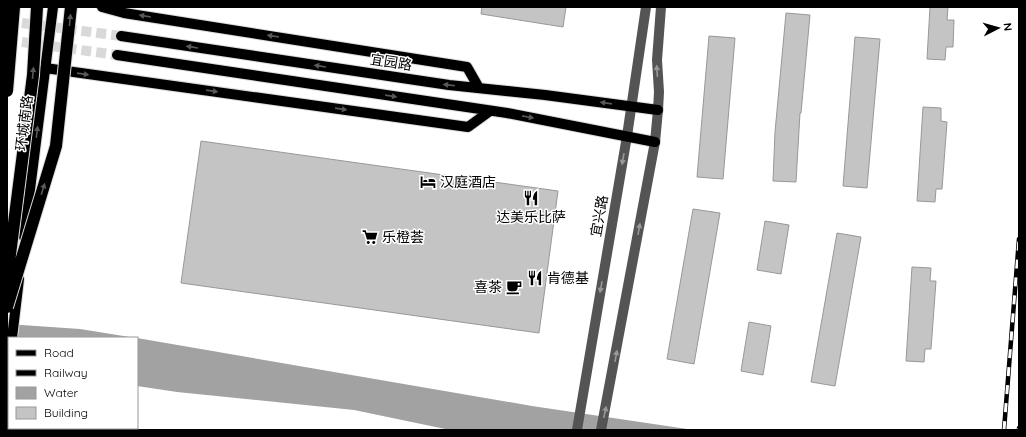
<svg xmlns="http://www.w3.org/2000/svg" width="1026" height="437" viewBox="0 0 1026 437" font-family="Quicksand,'Noto Sans SC',sans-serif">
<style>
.water{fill:#a2a2a2}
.building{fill:#c4c4c4;stroke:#989898}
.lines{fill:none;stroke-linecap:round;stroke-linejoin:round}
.major-tunnel{stroke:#d9d9d9;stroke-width:10;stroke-dasharray:10 5;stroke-linecap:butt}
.major-casing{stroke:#dbdbdb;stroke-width:12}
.minor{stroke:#545454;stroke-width:10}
.major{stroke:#000;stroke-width:10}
.rail-casing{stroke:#000;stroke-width:4.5}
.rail{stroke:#fff;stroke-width:3;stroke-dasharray:9;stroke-linecap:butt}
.highway-bridge-casing{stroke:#dbdbdb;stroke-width:14;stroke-linecap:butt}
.highway-bridge{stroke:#000;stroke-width:12}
.oneway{fill:#595959}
.oneway2{fill:#989898}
.labels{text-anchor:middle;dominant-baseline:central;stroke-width:3;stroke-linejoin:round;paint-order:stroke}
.street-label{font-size:14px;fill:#000;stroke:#fff}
.poi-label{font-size:14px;fill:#000;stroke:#fff;text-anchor:start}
</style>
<rect width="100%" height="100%" fill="#fff"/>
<path class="water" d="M7,324l73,5 56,9h-127v30h-2z
M137,338l395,68 162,24h-244l-96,-20 -177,-18 -40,-6z"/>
<path class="building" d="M482,7h84l-3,20 -82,-13z
M930,7h18l-1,13h7l-1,27h-7l-1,13 -18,-1z
M786,13l24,2 -9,98h-1l-4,69 -23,-1 2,-49z
M709,36l26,2 -12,141 -26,-2z
M855,37l25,2 -13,149 -24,-2z
M923,107l18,1v13l6,1 -5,67h-6l-1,13 -18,-1z
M201,141l357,50 -19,142 -358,-50z
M693,209l27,4 -26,151 -27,-5z
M765,221l24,4 -8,49 -24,-4z
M837,233l24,4 -26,149 -24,-4z
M912,267l19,1 -1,13h6l-5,68h-6l-1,13 -18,-1z
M749,322l22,4 -8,49 -22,-4z"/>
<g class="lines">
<path class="major-tunnel" d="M7,21l114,15
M7,40l110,15"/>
<defs>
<path id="major" d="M102,7l22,6 343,54 12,21
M7,13l1,-6
M121,36l328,49 96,10 113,15
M117,55l390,58 148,29
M45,68l423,59 22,-16
M24,237l29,-230
M12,338l7,-59
M7,383l2,-17"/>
</defs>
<use href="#major" class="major-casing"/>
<path class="minor" d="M577,430l50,-294 19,-129
M601,430l54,-288 3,-32 1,-18 -2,-32 4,-53"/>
<use href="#major" class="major"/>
<defs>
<path id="rail" d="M1004,430l15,-191
M1019,430v-2"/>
</defs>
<use href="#rail" class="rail-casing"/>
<use href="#rail" class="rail"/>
<defs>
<path id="highway-bridge" d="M7,91l7,-84
M7,278l26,-203 4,-68
M7,307l49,-161 15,-139"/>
</defs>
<use href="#highway-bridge" class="highway-bridge-casing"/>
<use href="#highway-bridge" class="highway-bridge"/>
</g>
<defs><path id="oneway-solid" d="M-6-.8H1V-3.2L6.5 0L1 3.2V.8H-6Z"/></defs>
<g class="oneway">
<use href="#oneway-solid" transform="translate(145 16) rotate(-171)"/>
<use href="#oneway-solid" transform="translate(70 20) rotate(-84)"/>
<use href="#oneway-solid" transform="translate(273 36) rotate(-171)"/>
<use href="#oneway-solid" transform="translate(192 47) rotate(-171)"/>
<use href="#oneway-solid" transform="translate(320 66) rotate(-171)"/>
<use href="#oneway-solid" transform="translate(33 73) rotate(-85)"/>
<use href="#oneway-solid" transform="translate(83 74) rotate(8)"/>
<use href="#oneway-solid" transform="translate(449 85) rotate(-173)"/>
<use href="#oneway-solid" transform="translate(212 91) rotate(8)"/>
<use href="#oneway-solid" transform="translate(391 96) rotate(8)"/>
<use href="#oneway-solid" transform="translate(606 103) rotate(-172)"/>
<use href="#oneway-solid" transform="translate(341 109) rotate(8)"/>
<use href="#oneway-solid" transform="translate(528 117) rotate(11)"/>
<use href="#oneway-solid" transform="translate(37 132) rotate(-83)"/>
<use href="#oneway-solid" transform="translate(43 189) rotate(-73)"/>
</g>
<g class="oneway2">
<use href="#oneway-solid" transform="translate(657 71) rotate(-94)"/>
<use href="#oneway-solid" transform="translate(623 159) rotate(100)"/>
<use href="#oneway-solid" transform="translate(639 229) rotate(-80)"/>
<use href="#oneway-solid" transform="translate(601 287) rotate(100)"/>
<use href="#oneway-solid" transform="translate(616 356) rotate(-80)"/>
<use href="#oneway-solid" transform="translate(605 412) rotate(-78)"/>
</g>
<defs>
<symbol id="hotel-bare" viewBox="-9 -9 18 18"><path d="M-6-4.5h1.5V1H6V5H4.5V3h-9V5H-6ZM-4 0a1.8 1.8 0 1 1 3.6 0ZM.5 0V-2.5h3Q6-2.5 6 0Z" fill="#000" stroke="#fff" stroke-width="2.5" paint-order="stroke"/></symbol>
<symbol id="restaurant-bare" viewBox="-9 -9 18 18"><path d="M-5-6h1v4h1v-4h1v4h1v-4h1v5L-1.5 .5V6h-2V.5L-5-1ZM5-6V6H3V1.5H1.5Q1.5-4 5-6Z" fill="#000" stroke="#fff" stroke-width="2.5" paint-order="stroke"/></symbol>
<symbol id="supermarket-bare" viewBox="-9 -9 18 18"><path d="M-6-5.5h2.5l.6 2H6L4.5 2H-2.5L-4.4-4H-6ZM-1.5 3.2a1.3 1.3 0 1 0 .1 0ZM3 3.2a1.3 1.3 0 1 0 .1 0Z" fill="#000" stroke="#fff" stroke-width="2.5" paint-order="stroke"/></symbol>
<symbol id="cafe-bare" viewBox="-9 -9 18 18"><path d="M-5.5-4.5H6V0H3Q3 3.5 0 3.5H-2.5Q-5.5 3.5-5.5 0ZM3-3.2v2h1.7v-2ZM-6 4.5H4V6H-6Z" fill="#000" stroke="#fff" stroke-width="2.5" paint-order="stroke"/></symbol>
</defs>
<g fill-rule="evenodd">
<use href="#hotel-bare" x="417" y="171" width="22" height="22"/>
<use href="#restaurant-bare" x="520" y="187" width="22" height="22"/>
<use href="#supermarket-bare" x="359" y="226" width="22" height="22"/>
<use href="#restaurant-bare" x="524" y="267" width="22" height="22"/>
<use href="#cafe-bare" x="503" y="276" width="22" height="22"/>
</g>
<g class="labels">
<g class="street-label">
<text transform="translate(391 62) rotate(9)">宜园路</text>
<text transform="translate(24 123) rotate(-83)">环城南路</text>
<text transform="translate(599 216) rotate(-80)">宜兴路</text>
</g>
<g class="poi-label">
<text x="440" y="182">汉庭酒店</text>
<text x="531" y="217" text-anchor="middle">达美乐比萨</text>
<text x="382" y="237">乐橙荟</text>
<text x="547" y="278">肯德基</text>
<text x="502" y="287" text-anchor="end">喜茶</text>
</g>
</g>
<rect width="1026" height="437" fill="none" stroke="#000000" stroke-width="16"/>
<rect x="8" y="337" width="130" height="92" fill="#ffffff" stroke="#999999"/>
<rect x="16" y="350" width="20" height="6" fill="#000000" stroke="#999999"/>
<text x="44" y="357" font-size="12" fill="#000000">Road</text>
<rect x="16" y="370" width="20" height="6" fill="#000000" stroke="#999999"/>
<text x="44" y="377" font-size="12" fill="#000000">Railway</text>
<rect x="16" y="387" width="20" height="12" fill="#a2a2a2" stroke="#999999"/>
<text x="44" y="397" font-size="12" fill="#000000">Water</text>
<rect x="16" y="407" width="20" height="12" fill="#c4c4c4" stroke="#999999"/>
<text x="44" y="417" font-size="12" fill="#000000">Building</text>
<g transform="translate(998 28) rotate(84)" stroke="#ffffff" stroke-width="3" paint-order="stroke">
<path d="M0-3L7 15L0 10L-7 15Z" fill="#000000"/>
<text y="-6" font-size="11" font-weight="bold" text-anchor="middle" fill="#000000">N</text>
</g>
</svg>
